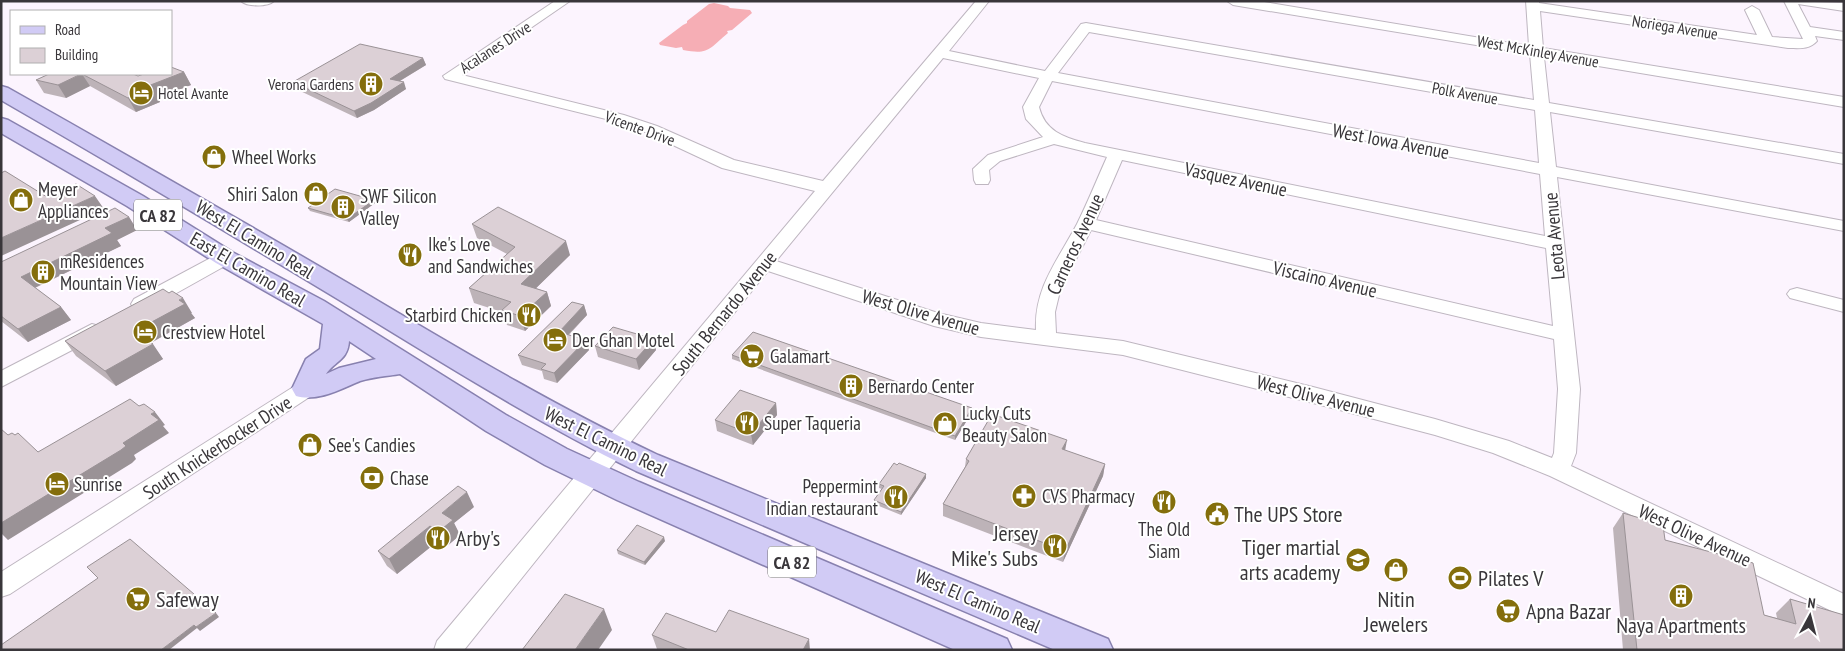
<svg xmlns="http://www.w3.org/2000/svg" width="1845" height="651" viewBox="0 0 1845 651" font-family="'PT Sans Narrow',sans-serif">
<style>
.green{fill:#f6aeb5}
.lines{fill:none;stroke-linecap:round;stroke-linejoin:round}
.minor-casing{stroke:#beb6c0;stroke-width:2}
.major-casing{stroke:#8881af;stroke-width:3}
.minor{fill:#fff;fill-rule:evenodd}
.major{fill:#d1cbf5;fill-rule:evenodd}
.wall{fill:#bdb3b8}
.shaded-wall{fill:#9a9296}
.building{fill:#dcd0d6;stroke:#9a9296}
.labels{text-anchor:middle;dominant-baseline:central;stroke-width:4;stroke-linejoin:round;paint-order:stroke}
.far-street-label{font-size:16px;fill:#39363a;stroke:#fff}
.far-poi-label{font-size:16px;fill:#39363a;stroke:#fff;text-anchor:end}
.shield{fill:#fff;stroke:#747275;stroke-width:1}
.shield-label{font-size:18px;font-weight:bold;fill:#39363a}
.street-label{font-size:19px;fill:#39363a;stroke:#fff}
.poi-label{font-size:19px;fill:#39363a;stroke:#fff;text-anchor:start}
.near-poi-label{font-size:22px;fill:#39363a;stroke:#fff;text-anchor:start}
</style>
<rect width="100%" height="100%" fill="#fcf4fe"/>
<path class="green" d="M714,3l14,3 2,2 20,2 2,3 -20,17 -5,1 1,2c-19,16 -19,22 -45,17l-1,-3 -6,1 -16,-3 -1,-2 24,-18 4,-2v-2l22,-17z"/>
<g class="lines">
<defs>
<path id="minor" d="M241,1h33c-6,6 -27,6 -33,0z
M555,1h15l-108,74 162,40 33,11 77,34 89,21 153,-180h13l-40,50 96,20 36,-47 5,-1 448,77 -4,-46 -297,-49 -6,-4h31l271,45 -3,-45h13v2l218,32 -12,-25 7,-4 7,4 13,27 31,2 -19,-38 60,2v8l-46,-7 12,23 34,5v8l-29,-4 2,5c-8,9 -18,7 -29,7l-248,-37 3,37 301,49v10l-300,-50 5,46 295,51v10l-294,-52 6,55 288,54v10l-287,-54 23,212 -4,64 -5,13 273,128v23l-294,-141 -57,-23 -58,-18 -122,-32 -190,-48 -142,-18 -47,-11 -166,-55 -304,379h-30l3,-9 378,-450 -93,-23 -77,-36 -31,-11 -169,-42 -2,-3zM1089,32l446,78 4,53 -481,-90zM943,58l96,20 -16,29 3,12 17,18 -55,18 -15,14 1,11 2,4h12l2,-4 -1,-10 11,-9 54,-17 53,13c-10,22 -19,45 -30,67 -19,36 -43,64 -41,106l-55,-7 -43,-10 -162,-52zM1052,81l488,93 5,62 -460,-93c-22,-6 -40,-12 -46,-36zM1122,160l424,88 7,78 -457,-106zM1091,230l463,109 4,50 -4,64 -2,5 -43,-17 -74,-22 -122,-32 -190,-46 -67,-8 -1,-21 5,-21z
M225,252l7,2 2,4 -2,4 -84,47 -7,1 -7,-1 -3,-5 3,-5 84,-45z
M1797,288l47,12v12l-54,-14 -3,-4 3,-4z
M92,324l7,2 3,5 -3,5 -98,51v-16z
M306,381l8,3 3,5 -3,5 -304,200 -9,3v-25l297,-188z"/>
<path id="major" d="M1,86l7,2c117,66 234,133 350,201 98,58 196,117 300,166l450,184 5,11h-58l-419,-179c-104,-51 -201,-113 -300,-173 -111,-67 -222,-133 -335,-198z
M1,118l7,2 135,76 91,57 90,48 182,114 61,34 72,33 368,157 5,11h-57l-338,-150 -72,-35 -59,-34 -86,-57c-13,2 -27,3 -40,7 -19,8 -42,21 -64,15l-4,-7 14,-30 14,-10 3,-25 -107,-61 -89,-57 -126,-73zM349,341l27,18 -37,9 -13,6c9,-13 22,-14 23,-33z"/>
</defs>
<use href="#minor" class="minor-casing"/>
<use href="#major" class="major-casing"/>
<use href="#minor" class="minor"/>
<use href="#major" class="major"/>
</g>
<path class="wall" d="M423,58l3,7 -26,16 6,8 -32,21 -17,8 -61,-29 -3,-7z
M184,72l7,13 -33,13 2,4 -24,10 -46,-26 -24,12 -22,-5 -8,-13 13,-6h84l5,2z
M374,200l1,3 -26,19 -39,-11 -2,-3z
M129,217l8,13 -20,10 4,6 -86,42 26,19 10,13 -43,22 -27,-21v-59z
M472,224l98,31 -34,33 11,4 4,14 -26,25 -18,-6 -5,-13 -28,-9 -5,-15 38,-34 -30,-16z
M584,305l3,10 -18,20 20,15 -32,33 -13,-4 -2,-8 -20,-6 -4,-10z
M191,313l4,5 -44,25 12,16 -47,27 -40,-30 -11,-15 127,-28z
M654,339l2,11 -17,20 -41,-13 -3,-11z
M732,355l240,53v4l-17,28 -223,-81z
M776,403l1,12 -24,30 -36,-14 -2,-11z
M1065,451l40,13 -2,12 -40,86 -120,-46v-12l22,-37 1,-8z
M926,474v4l-25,37 -27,-11v-4l8,-11 -3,-1v-4z
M474,507l-20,16 6,12 -14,12 -8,-6 -41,33 -10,-8 -9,-15z
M1623,513l42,27 99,75 13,3 -1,-5 14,-14 54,51h-221l-10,-122z
M665,541l-20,24 -27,-11 -1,-4z
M716,632l94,18h-152l-1,-1 -5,-14z"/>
<path class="shaded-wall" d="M423,58l3,7 -33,20 -3,-6z
M184,72l7,13 -33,13 2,4 -24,10 -8,-14 20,-12z
M82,74l8,12 -24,12 -8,-13z
M404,82l2,7 -32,21 -17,8 -3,-7z
M95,196l9,13 -103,47v-18z
M374,200l1,3 -26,19 -2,-3z
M129,217l8,13 -20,10 4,6 -91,44 -9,-13 84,-49z
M566,241l4,14 -44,43 -5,-14z
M547,292l4,14 -26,25 -5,-15z
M183,298l9,15h-1l4,5 -50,28 -10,-15z
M584,305l3,10 -25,26 -3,-9z
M61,307l10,13 -43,22 -10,-13z
M654,339l2,11 -17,20 -3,-11z
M586,340l3,10 -32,33 -3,-10z
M153,344l10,15 -47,27 -11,-15z
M776,403l1,12 -24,30 -2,-11z
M972,408v4l-17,28v-4z
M155,412l10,13 -2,1 6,7 -35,22 2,4 -4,4 -124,77 -7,-7v-10l122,-80 28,-29z
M1067,440l-2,11 -3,-2z
M1105,464l-2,12 -40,86 2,-11z
M926,474v4l-25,37v-3z
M467,492l7,15 -20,16 6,12 -14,12 -8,-15 4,-19z
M430,526l8,15 -41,33 -8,-15z
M664,537l1,4 -20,24 -1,-3z
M604,609l8,21 -14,20h-23z
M216,613l3,4 -19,14 -4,-4z
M194,625l3,3 -28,22h-8z
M809,639l1,11h-7z"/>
<path class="building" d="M360,44l63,14 -33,21 14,3 -33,21 -17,8 -61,-29z
M171,67l13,5 -36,14 4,3 -24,9 -46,-24h51l5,2 6,-2h27z
M49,74h32l-23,11 -22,-5z
M5,171l42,26 29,-13 19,12 -94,42v-65z
M335,189l39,11 -27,19 -39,-11z
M498,207l68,34 -45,43 26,8 -27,24 -18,-6 9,-8 -42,-14 46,-41 -43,-23z
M115,208l14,9 -24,11 7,5 -91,44 40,30 -43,22 -17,-13v-54z
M163,289l6,4 3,-2 11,7 -4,2 6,4 -50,27 18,13 -48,27 -40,-30z
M572,302l12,3 -25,27 27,8 -32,33 -13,-4 5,-5 -28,-9z
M613,327l41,12 -18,20 -41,-13z
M753,332l219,76 -17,28 -223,-81z
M740,390l36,13 -25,31 -36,-14z
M130,399l9,7 5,-2 11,8 -4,2 8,6 -36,23 3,3 -5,4 -120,73v-94l7,6 4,-2 3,2 3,-2 20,19z
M992,414l75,26 -5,9 43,15 -40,87 -122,-47 26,-43 -3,-2z
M894,463l3,2 2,-2 27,11 -25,38 -27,-12 10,-14 -5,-2z
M458,486l9,6 -25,21 11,7 -15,12 -8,-6 -41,33 -11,-8z
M1623,513l40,12 2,15 88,23 11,52 32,9 -6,-25 54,16v35h-207z
M637,525l27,12 -20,25 -27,-12z
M130,539l86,74 -20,14 -2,-2 -33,25h-160v-5l97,-67 -11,-11z
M565,594l39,15 -29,41h-53z
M729,610l80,29 -6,11h-114l-37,-15 14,-22 50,19z"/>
<defs>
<symbol id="building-disc" viewBox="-11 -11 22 22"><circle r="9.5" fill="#846e0c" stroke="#fff"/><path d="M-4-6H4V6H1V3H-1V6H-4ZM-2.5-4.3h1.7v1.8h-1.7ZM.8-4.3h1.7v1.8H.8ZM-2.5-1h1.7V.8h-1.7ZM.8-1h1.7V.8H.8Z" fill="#fff"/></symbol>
<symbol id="hotel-disc" viewBox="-11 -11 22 22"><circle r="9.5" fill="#846e0c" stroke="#fff"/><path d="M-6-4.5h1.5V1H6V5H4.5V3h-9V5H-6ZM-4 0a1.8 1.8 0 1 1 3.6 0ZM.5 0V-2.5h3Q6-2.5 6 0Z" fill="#fff"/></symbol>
<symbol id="shop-disc" viewBox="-11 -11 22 22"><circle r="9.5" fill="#846e0c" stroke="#fff"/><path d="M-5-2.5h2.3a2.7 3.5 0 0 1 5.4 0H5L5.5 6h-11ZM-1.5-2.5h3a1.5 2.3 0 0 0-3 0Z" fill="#fff"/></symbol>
<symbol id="restaurant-disc" viewBox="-11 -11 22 22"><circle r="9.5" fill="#846e0c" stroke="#fff"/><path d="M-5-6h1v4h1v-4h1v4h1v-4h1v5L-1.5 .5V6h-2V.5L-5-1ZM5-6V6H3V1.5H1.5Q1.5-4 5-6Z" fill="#fff"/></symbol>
<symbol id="supermarket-disc" viewBox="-11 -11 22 22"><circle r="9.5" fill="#846e0c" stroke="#fff"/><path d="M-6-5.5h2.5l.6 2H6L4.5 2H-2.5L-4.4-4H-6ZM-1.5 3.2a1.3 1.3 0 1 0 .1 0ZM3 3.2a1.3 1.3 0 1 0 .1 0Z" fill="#fff"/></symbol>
<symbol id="bank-disc" viewBox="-11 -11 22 22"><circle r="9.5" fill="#846e0c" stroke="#fff"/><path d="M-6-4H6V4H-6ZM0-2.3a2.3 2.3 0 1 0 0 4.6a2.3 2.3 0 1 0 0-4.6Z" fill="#fff"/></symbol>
<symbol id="pharmacy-disc" viewBox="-11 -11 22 22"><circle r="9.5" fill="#846e0c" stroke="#fff"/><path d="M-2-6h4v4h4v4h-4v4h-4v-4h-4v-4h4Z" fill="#fff"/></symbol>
<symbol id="civic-disc" viewBox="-11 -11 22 22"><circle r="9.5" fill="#846e0c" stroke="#fff"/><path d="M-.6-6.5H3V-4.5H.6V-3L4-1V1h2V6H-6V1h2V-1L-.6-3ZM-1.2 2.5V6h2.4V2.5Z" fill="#fff"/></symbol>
<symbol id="school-disc" viewBox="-11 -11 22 22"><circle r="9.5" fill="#846e0c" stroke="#fff"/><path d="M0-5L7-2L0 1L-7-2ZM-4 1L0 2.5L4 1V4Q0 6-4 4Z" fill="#fff"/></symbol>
<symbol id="stadium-disc" viewBox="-11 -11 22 22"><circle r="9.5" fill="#846e0c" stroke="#fff"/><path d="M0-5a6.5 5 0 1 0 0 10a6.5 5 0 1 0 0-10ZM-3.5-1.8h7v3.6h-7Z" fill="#fff"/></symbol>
</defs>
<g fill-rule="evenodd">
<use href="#building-disc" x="357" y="70" width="28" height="28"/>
<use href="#hotel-disc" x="127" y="79" width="28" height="28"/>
<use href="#shop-disc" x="200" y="143" width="28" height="28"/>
<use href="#shop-disc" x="302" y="180" width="28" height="28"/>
<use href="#shop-disc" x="7" y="186" width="28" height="28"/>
<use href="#building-disc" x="329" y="193" width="28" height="28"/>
<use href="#restaurant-disc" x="396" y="241" width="28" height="28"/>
<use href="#building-disc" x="29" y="258" width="28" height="28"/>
<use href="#restaurant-disc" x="515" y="301" width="28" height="28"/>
<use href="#hotel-disc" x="131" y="318" width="28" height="28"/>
<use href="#hotel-disc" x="541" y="326" width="28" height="28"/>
<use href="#supermarket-disc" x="738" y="342" width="28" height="28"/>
<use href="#building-disc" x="837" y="372" width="28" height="28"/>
<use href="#restaurant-disc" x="733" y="409" width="28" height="28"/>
<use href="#shop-disc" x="931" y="410" width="28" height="28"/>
<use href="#shop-disc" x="296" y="431" width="28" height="28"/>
<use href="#bank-disc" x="358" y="464" width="28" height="28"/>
<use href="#hotel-disc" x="43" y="470" width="28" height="28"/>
<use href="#pharmacy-disc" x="1010" y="482" width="28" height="28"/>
<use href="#restaurant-disc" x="882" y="483" width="28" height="28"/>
<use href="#restaurant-disc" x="1150" y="488" width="28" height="28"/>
<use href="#civic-disc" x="1203" y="500" width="28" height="28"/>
<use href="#restaurant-disc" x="424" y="524" width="28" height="28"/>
<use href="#restaurant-disc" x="1041" y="532" width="28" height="28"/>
<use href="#school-disc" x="1344" y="546" width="28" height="28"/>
<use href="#shop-disc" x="1382" y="556" width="28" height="28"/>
<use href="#stadium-disc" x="1446" y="564" width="28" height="28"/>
<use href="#building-disc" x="1667" y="582" width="28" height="28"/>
<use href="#supermarket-disc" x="124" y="585" width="28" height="28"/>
<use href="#supermarket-disc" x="1494" y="597" width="28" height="28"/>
</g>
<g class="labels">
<g class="far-street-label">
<text transform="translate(1675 27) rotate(9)">Noriega Avenue</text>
<text transform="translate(495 47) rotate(-33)">Acalanes Drive</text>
<text transform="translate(1538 51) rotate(10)">West McKinley Avenue</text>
<text transform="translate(1465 93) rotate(10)">Polk Avenue</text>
<text transform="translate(640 128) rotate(20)">Vicente Drive</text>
</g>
<g class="far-poi-label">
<text x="354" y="84">Verona Gardens</text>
<text x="158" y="93" text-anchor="start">Hotel Avante</text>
</g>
<g class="shield">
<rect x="134" y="199.5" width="48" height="31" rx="4"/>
<rect x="768" y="546.5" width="48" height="31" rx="4"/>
</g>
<g class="shield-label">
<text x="158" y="215">CA 82</text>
<text x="792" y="562">CA 82</text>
</g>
<g class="street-label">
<text transform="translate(1391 141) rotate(11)">West Iowa Avenue</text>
<text transform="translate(1236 179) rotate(12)">Vasquez Avenue</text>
<text transform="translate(1554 236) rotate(-95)">Leota Avenue</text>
<text transform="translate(255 239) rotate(31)">West El Camino Real</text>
<text transform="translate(1075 244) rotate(-65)">Carneros Avenue</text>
<text transform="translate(248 269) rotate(30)">East El Camino Real</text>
<text transform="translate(1325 279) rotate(13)">Viscaino Avenue</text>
<text transform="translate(921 312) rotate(16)">West Olive Avenue</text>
<text transform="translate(724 313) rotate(-51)">South Bernardo Avenue</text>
<text transform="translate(1316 396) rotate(14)">West Olive Avenue</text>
<text transform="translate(606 441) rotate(26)">West El Camino Real</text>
<text transform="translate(217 447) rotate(-33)">South Knickerbocker Drive</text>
<text transform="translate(1695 535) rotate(25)">West Olive Avenue</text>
<text transform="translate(978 601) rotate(23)">West El Camino Real</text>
</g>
<g class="poi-label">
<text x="232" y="157">Wheel Works</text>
<text x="38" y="189">Meyer<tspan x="38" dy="22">Appliances</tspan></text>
<text x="298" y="194" text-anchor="end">Shiri Salon</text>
<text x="360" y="196">SWF Silicon<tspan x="360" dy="22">Valley</tspan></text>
<text x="428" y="244">Ike's Love<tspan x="428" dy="22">and Sandwiches</tspan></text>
<text x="60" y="261">mResidences<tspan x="60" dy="22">Mountain View</tspan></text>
<text x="512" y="315" text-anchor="end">Starbird Chicken</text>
<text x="162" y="332">Crestview Hotel</text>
<text x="572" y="340">Der Ghan Motel</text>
<text x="770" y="356">Galamart</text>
<text x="868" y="386">Bernardo Center</text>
<text x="962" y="413">Lucky Cuts<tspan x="962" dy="22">Beauty Salon</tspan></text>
<text x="764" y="423">Super Taqueria</text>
<text x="328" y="445">See's Candies</text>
<text x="390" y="478">Chase</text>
<text x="74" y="484">Sunrise</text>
<text x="878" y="486" text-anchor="end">Peppermint<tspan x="878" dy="22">Indian restaurant</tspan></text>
<text x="1042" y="496">CVS Pharmacy</text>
<text x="1164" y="529" text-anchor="middle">The Old<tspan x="1164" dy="22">Siam</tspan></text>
</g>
<g class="near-poi-label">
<text x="1234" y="514">The UPS Store</text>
<text x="1038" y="533" text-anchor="end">Jersey<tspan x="1038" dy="25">Mike's Subs</tspan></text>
<text x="456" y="538">Arby's</text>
<text x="1340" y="547" text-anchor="end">Tiger martial<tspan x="1340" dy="25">arts academy</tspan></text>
<text x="1478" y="578">Pilates V</text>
<text x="156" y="599">Safeway</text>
<text x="1396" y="599" text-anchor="middle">Nitin<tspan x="1396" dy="25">Jewelers</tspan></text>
<text x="1526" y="611">Apna Bazar</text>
<text x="1681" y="625" text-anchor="middle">Naya Apartments</text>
</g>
</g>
<rect width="1845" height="651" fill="none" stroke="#39363a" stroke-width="5"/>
<rect x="10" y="10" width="162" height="65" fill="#ffffff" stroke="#b0afb0"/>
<rect x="20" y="26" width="25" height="8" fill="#d1cbf5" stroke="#b0afb0"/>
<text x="55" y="35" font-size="15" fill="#39363a">Road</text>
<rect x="20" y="48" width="25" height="15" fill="#dcd0d6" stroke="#b0afb0"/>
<text x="55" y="60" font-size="15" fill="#39363a">Building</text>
<g transform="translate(1810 616) rotate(7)" stroke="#ffffff" stroke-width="4" paint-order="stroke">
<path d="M0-4L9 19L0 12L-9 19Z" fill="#39363a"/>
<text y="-8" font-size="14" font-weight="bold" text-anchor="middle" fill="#39363a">N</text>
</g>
</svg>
